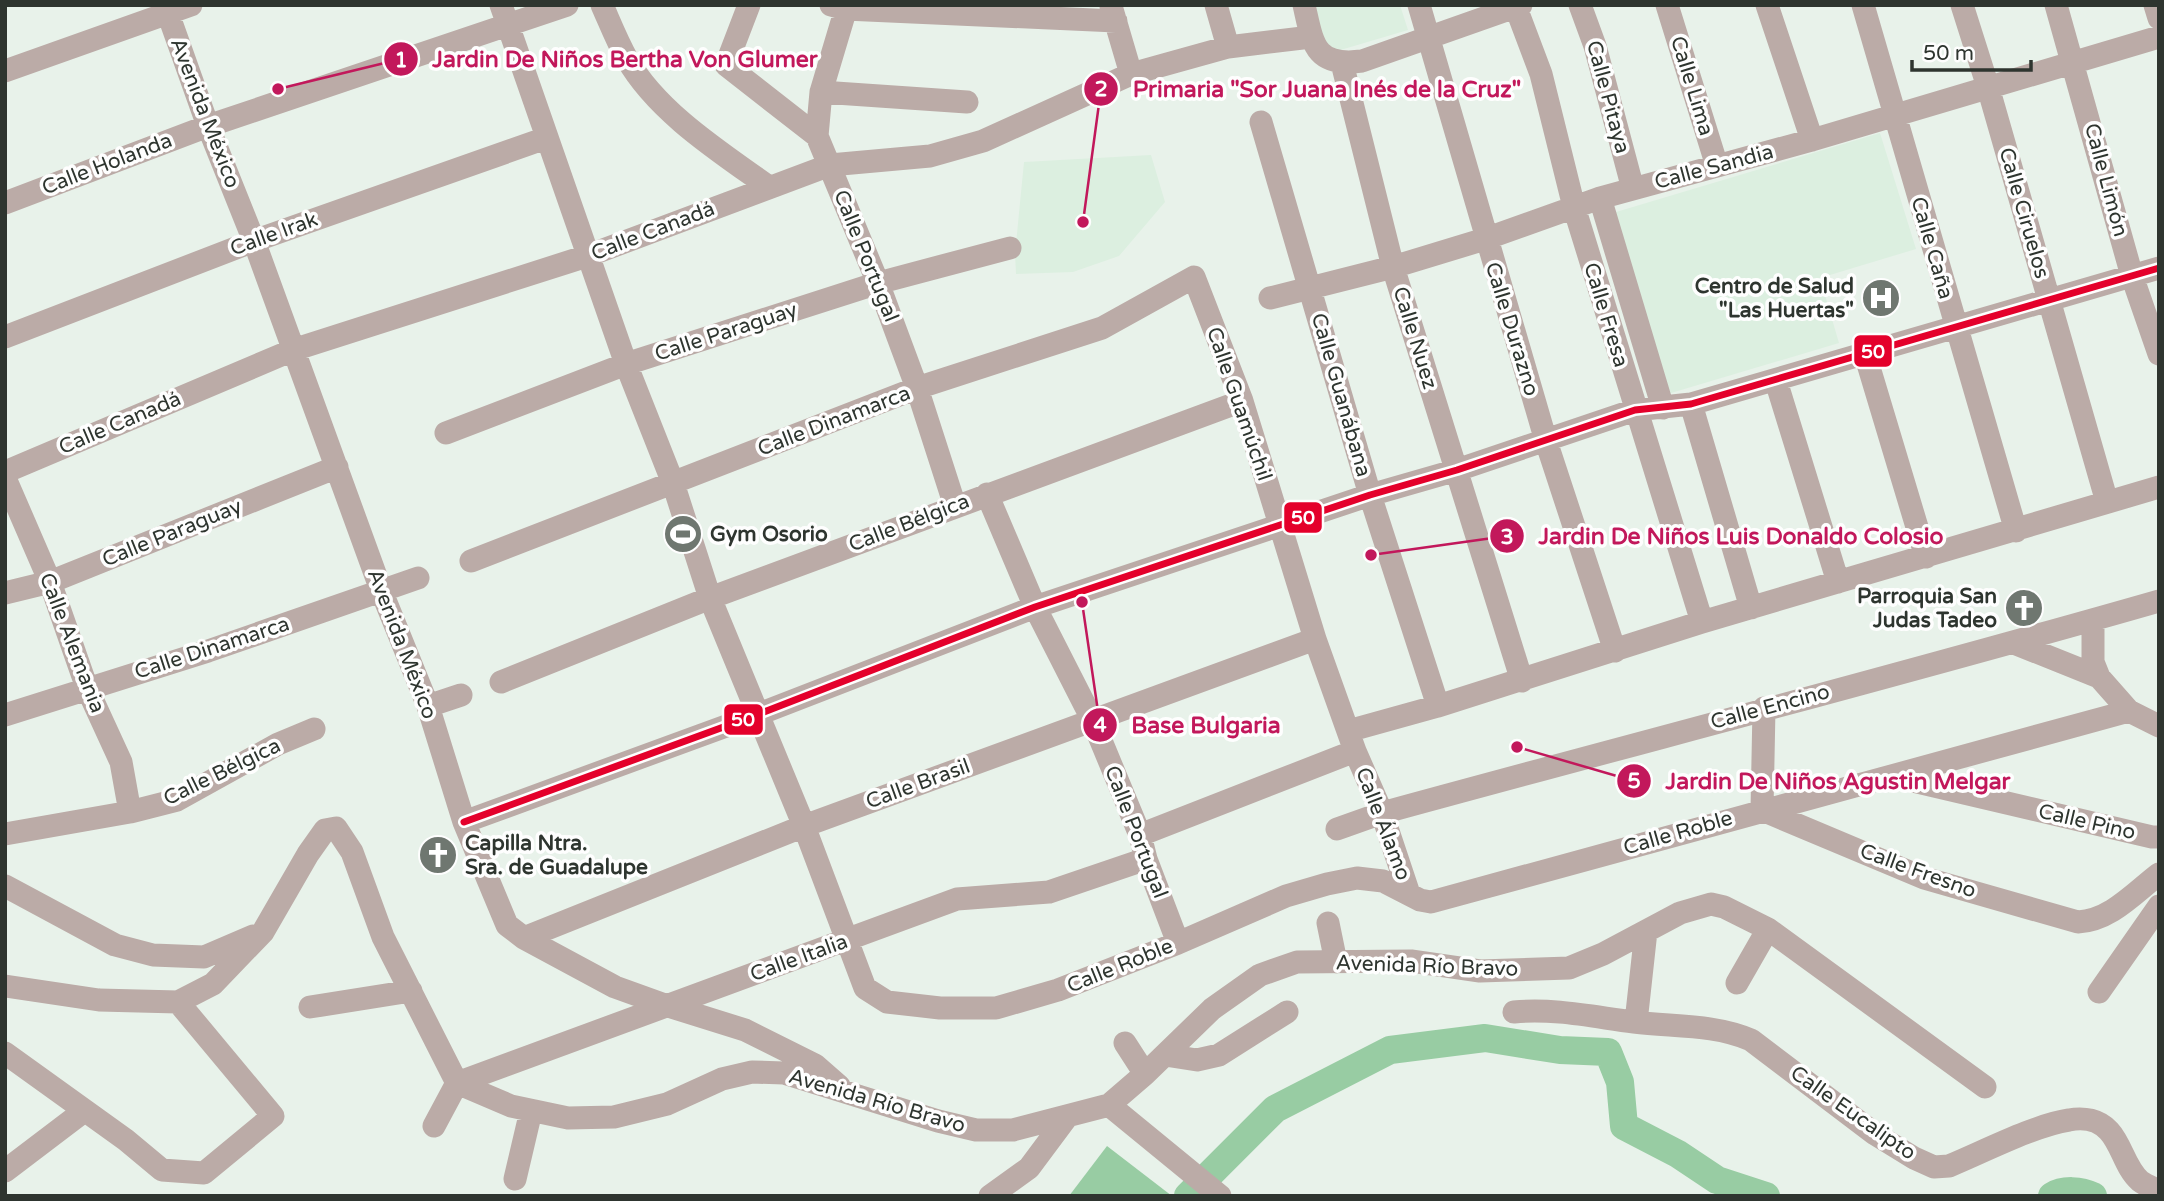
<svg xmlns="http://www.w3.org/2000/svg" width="2164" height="1201" viewBox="0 0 2164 1201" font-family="'Varela Round',sans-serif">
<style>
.built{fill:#dcefe0}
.water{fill:#98cca3}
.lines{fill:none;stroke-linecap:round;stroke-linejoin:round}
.river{stroke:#98cca3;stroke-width:28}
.minor{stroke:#bbaba7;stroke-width:23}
.bus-1-casing{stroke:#fefefe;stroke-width:12}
.bus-1{stroke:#e4002b;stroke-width:7}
.labels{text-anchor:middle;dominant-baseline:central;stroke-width:7;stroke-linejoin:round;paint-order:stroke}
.street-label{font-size:21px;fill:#2e352f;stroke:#fefefe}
.poi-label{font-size:21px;font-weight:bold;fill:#2e352f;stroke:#fefefe;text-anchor:end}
.leader{fill:none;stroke:#c2185b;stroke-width:2.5}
.callout-dot{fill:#c2185b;stroke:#fefefe;stroke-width:2.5}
.mark-label{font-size:21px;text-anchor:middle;font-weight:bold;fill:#fff}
.callout-label{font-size:23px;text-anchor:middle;font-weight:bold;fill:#c2185b;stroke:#fefefe;stroke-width:7;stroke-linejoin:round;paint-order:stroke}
.line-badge{stroke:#fefefe;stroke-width:2.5}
.badge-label{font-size:19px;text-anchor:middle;font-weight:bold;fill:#fff}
</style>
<rect width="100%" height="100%" fill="#e8f2ea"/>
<path class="built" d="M1312,5h88l8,25 -81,24z
M1880,133l36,116 -96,29 19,65 -178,53 -55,-181z
M1151,155l14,47 -46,54 -46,16 -57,2 -1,-20 9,-92z"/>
<path class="water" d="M1107,1146l65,50h-103z"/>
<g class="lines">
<path class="river" d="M1188,1196l87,-87 115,-59 95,-12 75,12 48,2 12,30 4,44 54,28 39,26 49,16
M2052,1196c11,-7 29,-6 41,0"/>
<path class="minor" d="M165,5l43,121 46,115 127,349 47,116 36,116 43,103 17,13 91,49 50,18 80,25 70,35 24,21
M501,5l125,359 47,119 37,115 94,228 61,162 22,14 53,6h56l62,-18 120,-47 108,-47 41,-12 30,-6 26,3 37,19 11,2 698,-191
M602,5c8,18 15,36 25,54 30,53 93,93 142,128
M749,5l-23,60 91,71
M831,5l14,4 271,12
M847,5l-26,87 -4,44 61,147 39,105 38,118
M1216,5l12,42
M1304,5c9,39 10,62 58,56l159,-56
M1419,5l127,436 69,210
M1515,5l26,69 33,133 128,415
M1580,5l15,41 38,143
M1667,5l50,161
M1767,5l45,135
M1863,5l153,526
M1962,5l26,82 119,415
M2056,5l76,271 27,78
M2155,5l4,13
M1111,6l20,68
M1342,63l51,204 129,414
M5,71l186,-66
M821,92l146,10
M1261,122l109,373 68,211
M1600,198l63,210
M5,203l203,-77 359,-121
M1270,298l123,-31 92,-28 115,-41 212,-58 347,-103
M5,337l249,-96 292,-103
M1865,354l61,203
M1776,381l62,201
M1691,404l60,204
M446,433l180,-69 252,-81 132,-35
M5,472l288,-122 294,-94 243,-91 100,-9 53,-15 148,-67 97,-27 83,-10
M5,478l45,104 37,106 34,74 9,50
M987,494l48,113 57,112 48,116 6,24 32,84
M471,561l446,-173 185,-60 92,-51 48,124 73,238 40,112 27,62 27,81
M5,593l45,-11 287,-115
M2093,620v42l6,15 30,34 30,15
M2014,643l85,34
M501,682l209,-84 532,-197
M428,706l33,-11
M1764,708l-2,102 162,68 154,44c33,-2 56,-29 81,-48
M5,715l203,-64 210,-73
M1348,731l90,-25 264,-84 457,-135
M1896,777l256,60h7
M464,822l295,-108 276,-107 335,-112 87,-25 178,-60 56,-6 468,-136
M1337,829l45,-16c259,-71 519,-138 777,-212
M5,834l125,-22 47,-12 101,-56 36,-15
M1140,835l215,-84
M5,886l110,59 38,10 51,2 49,-21
M1328,923l8,39
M524,938l280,-112 511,-187
M1737,983l31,-54
M5,986l94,14 79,2 35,-18 50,-52 45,-78 17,-24 11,-2 16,24 31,85 74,146 54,23 57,12 46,-1 53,-13 55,-25 30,-7 32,1 154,48 38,9h37l96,-25 36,-31 67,-65 48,-34 37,-13 114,-1 69,10 89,-3 34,-14 77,-41 31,-9 13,3 44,22 217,158
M2099,992l60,-86
M310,1007l101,-16
M1514,1012c40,-4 80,5 120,10 39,5 80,2 117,18l124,94 39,24 20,9 15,-1c34,-14 86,-41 120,-46 15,-3 30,0 40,11 13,14 16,37 31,50 5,4 13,7 19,10
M1636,1022l10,-91
M1125,1043l20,31
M5,1053l121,87 36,30 42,3 69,-57 -95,-114
M1165,1055l32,5 22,-5 68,-43
M457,1083l500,-184 92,-7 97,-33
M1109,1105l111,91
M434,1126l23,-43
M5,1171l79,-60
M515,1179l16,-68
M990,1196l39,-28 38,-51"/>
<defs>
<path id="bus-1" d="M464,822l295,-108 276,-107 335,-112 87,-25 178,-60 56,-6 468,-136"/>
</defs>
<use href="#bus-1" class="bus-1-casing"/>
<use href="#bus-1" class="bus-1"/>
</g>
<defs>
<symbol id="hospital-disc" viewBox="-11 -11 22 22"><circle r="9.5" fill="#6f7770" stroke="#fefefe"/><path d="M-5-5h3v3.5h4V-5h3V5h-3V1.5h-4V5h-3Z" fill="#fff"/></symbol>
<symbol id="stadium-disc" viewBox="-11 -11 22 22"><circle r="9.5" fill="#6f7770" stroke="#fefefe"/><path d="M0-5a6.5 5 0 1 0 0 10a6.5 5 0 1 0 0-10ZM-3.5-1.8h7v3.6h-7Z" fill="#fff"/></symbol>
<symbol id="church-disc" viewBox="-11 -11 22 22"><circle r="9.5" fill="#6f7770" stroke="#fefefe"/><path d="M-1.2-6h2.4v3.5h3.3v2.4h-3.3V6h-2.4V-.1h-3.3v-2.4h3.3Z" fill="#fff"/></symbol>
</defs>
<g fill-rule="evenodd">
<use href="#hospital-disc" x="1859" y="276" width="44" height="44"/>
<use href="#stadium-disc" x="661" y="512" width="44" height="44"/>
<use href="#church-disc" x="2002" y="586" width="44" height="44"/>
<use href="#church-disc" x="416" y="833" width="44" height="44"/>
</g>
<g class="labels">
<g class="street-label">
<text transform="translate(1692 86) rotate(73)">Calle Lima</text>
<text transform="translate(1608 97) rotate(75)">Calle Pitaya</text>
<text transform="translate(205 113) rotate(69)">Avenida México</text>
<text transform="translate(107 164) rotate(-21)">Calle Holanda</text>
<text transform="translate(1714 167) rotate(-15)">Calle Sandia</text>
<text transform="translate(2106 180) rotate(75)">Calle Limón</text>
<text transform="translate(2024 213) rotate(74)">Calle Ciruelos</text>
<text transform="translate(653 231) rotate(-21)">Calle Canadá</text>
<text transform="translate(274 234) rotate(-20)">Calle Irak</text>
<text transform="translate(1932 248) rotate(74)">Calle Caña</text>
<text transform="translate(866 256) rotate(68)">Calle Portugal</text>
<text transform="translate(1606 315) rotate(73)">Calle Fresa</text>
<text transform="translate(1512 329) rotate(73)">Calle Durazno</text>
<text transform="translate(726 332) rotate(-18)">Calle Paraguay</text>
<text transform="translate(1415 338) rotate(73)">Calle Nuez</text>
<text transform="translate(1341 395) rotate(74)">Calle Guanábana</text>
<text transform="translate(1239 404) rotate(71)">Calle Guamúchil</text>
<text transform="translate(834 421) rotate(-21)">Calle Dinamarca</text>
<text transform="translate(120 423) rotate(-23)">Calle Canadá</text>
<text transform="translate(909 523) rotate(-21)">Calle Bélgica</text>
<text transform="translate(172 533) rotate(-22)">Calle Paraguay</text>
<text transform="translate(72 643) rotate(69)">Calle Alemania</text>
<text transform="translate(402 644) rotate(69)">Avenida México</text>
<text transform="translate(212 648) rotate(-18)">Calle Dinamarca</text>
<text transform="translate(1770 707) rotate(-15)">Calle Encino</text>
<text transform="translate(222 772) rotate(-26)">Calle Bélgica</text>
<text transform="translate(918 784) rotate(-20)">Calle Brasil</text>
<text transform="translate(2087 822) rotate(13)">Calle Pino</text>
<text transform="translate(1383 824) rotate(69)">Calle Álamo</text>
<text transform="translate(1136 832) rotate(69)">Calle Portugal</text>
<text transform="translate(1678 833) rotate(-16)">Calle Roble</text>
<text transform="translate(1918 871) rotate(20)">Calle Fresno</text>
<text transform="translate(799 958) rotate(-20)">Calle Italia</text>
<text transform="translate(1120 966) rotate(-22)">Calle Roble</text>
<text transform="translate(1427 966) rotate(2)">Avenida Río Bravo</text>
<text transform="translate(877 1101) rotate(16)">Avenida Río Bravo</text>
<text transform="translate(1853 1113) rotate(35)">Calle Eucalipto</text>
</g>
<g class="poi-label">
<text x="1854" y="286">Centro de Salud<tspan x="1854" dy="24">"Las Huertas"</tspan></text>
<text x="710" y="534" text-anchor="start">Gym Osorio</text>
<text x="1997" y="596">Parroquia San<tspan x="1997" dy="24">Judas Tadeo</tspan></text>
<text x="465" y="843" text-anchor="start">Capilla Ntra.<tspan x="465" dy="24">Sra. de Guadalupe</tspan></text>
</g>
</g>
<path class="leader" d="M278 89L401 59M1083 222L1101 89M1371 555L1507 536M1082 602L1100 725M1517 747L1634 781"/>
<g class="callout-dot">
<circle cx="278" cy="89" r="7"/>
<circle cx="1083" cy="222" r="7"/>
<circle cx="1371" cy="555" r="7"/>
<circle cx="1082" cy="602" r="7"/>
<circle cx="1517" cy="747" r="7"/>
<circle cx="401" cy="59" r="18"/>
<circle cx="1101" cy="89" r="18"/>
<circle cx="1507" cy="536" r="18"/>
<circle cx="1100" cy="725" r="18"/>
<circle cx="1634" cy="781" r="18"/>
</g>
<g class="mark-label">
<text x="401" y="67">1</text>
<text x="1101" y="96">2</text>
<text x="1507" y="544">3</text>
<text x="1100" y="732">4</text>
<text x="1634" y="788">5</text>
</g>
<g class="callout-label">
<text x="625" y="67">Jardin De Niños Bertha Von Glumer</text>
<text x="1327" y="97">Primaria "Sor Juana Inés de la Cruz"</text>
<text x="1741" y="544">Jardin De Niños Luis Donaldo Colosio</text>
<text x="1206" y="733">Base Bulgaria</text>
<text x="1838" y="789">Jardin De Niños Agustin Melgar</text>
</g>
<g class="line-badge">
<rect x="1853" y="334" width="40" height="34" rx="7" fill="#e4002b"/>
<rect x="1283" y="501" width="40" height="33" rx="7" fill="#e4002b"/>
<rect x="723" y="703" width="41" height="33" rx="7" fill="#e4002b"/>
</g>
<g class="badge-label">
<text x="1873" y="358">50</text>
<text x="1303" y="524">50</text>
<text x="743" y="726">50</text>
</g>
<rect width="2164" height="1201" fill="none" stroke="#2e352f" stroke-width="14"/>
<path d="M1912 60v10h119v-10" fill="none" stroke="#2e352f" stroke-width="3.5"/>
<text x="1923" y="60" font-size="21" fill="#2e352f" stroke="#fefefe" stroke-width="5" paint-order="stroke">50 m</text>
</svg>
